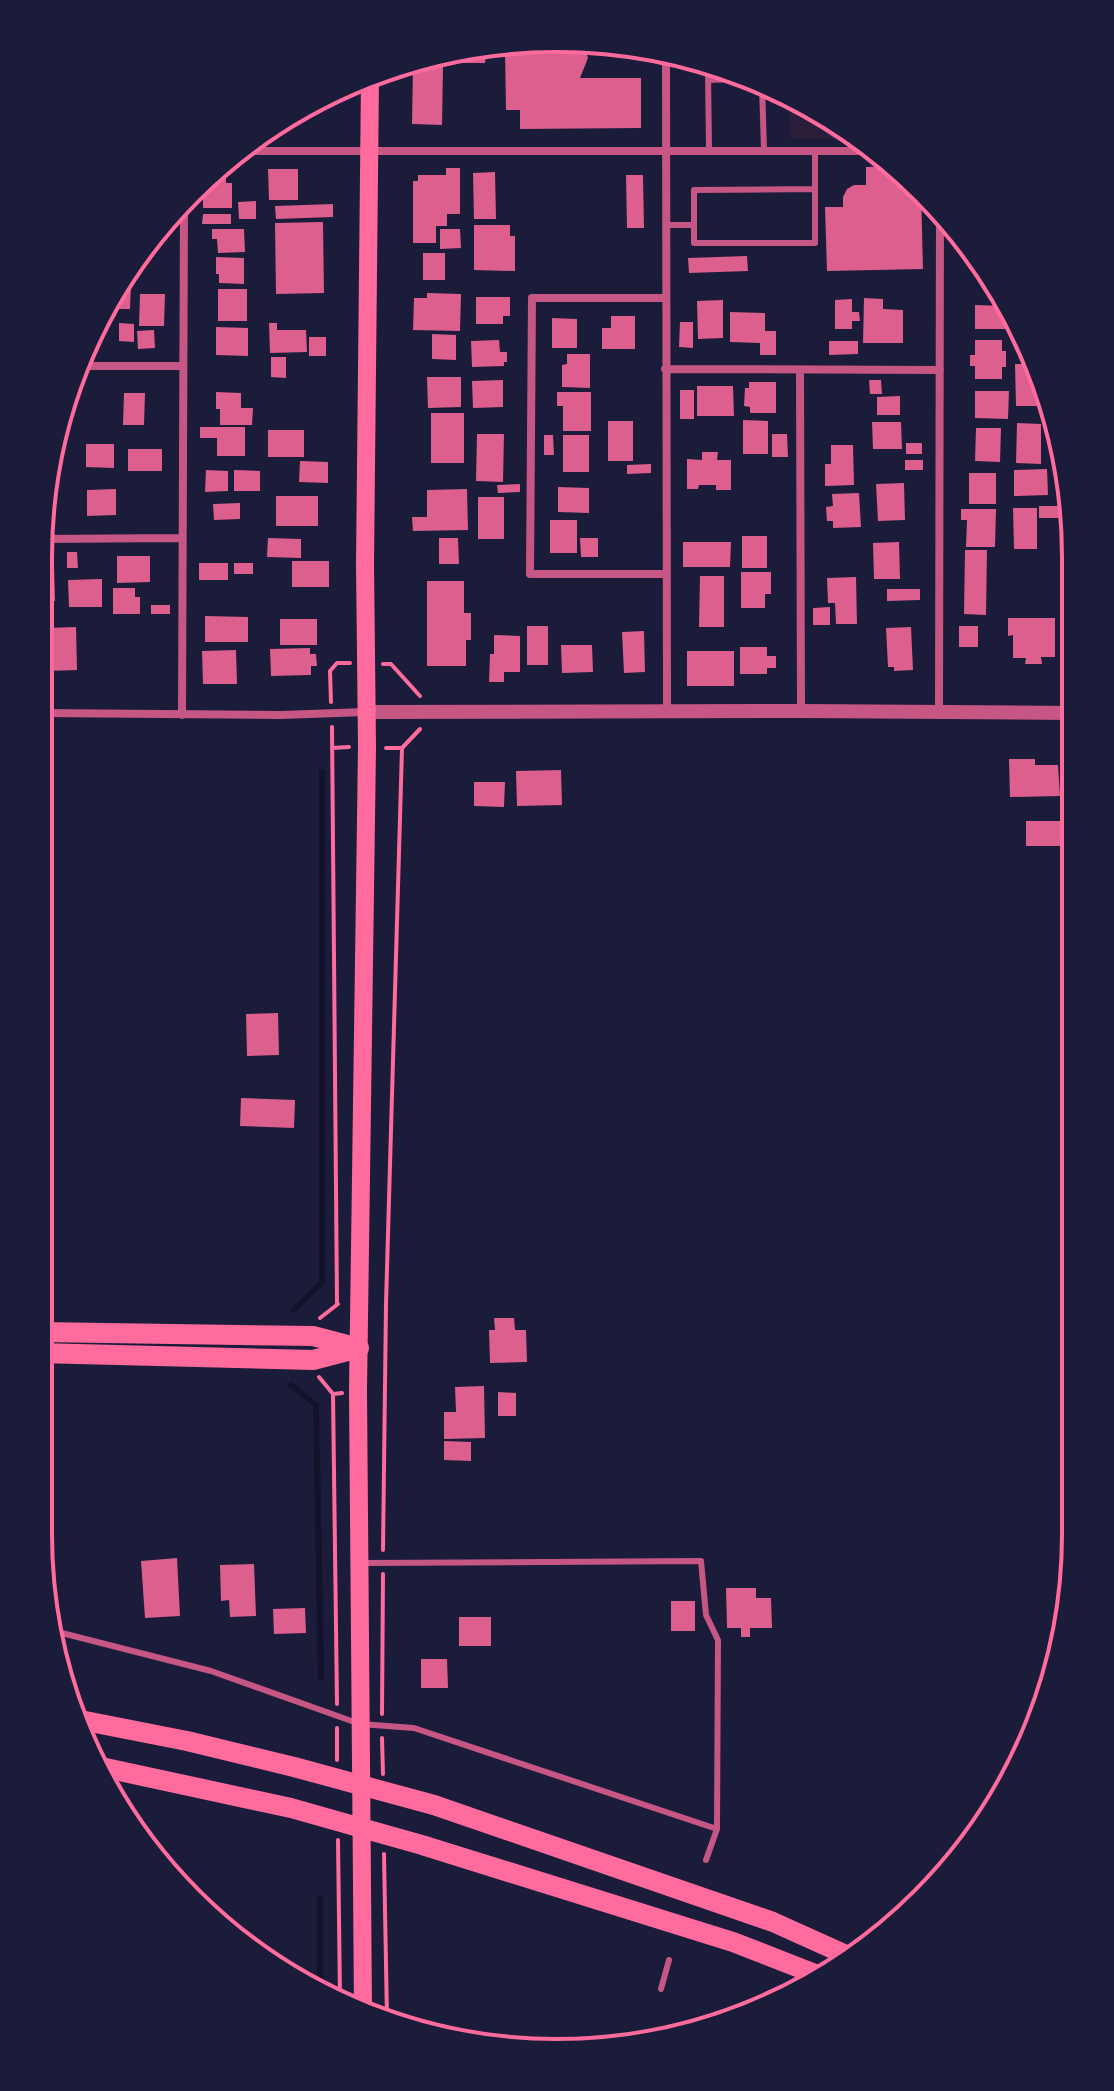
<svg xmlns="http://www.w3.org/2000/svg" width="1114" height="2091" viewBox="0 0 1114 2091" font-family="Inter,sans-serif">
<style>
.green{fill:#2a1e3b}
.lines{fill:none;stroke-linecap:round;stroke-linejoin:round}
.stream{stroke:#12122b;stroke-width:6}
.building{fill:#dd5f8e}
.path{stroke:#ff6b9d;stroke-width:4}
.service{stroke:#c65784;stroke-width:6}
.minor{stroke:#c65784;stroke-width:8}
.tertiary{stroke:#c65784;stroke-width:14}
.primary{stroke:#ff6b9d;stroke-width:18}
.motorway{stroke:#ff6b9d;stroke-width:20}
.rim{fill:none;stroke:#ff6b9d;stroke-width:4}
</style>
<rect width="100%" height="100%" fill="#1b1b3a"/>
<path class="green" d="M788,93l69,46h-67z"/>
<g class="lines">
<path class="stream" d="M294,1310l28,-28v-510
M291,1385l25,20 5,273
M320,1989v-90"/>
</g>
<path class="building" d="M582,40l6,18 -8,20h61v50l-121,1v-19h-14l-1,-60z
M486,53l-1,10h-25v-7z
M413,67h30l-1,58 -30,-1z
M899,166l22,24 2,79 -96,2 -2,-64h18v-10l4,-8 7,-4h12v-18z
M446,168h14v46h-13v12h-11v17h-23v-62h5v-6h28z
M268,169h30v31h-29z
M495,172l1,47h-22l-1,-46z
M626,175h17l1,53h-17z
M208,176h18v7h6v25h-29v-26z
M256,201v18h-17l-1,-17z
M333,204v13l-57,2 -1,-13z
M203,214h28v10h-29z
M323,222l1,71 -48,1 -1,-71z
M474,225h36v11h5v35l-41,-1z
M212,229h32l1,23 -27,1 -1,-14h-5z
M440,229h20l1,19 -21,1z
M423,253h22v27h-22z
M747,256l1,15 -59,2 -1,-15z
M216,257l28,1v26l-25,-1v-9h-3z
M125,284h6l-1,25h-14v7h-11v-6z
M218,289h29v32h-29z
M427,293l34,1 -1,37 -47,-1 1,-32h13z
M140,294h25l-1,32h-25z
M476,297h34v19h-7v8h-27z
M864,298l19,1v10l20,1v33h-40z
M852,299v13h7l1,9h-8v8h-17v-29z
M723,300v38l-25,1 -1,-38z
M975,305l31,1 3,6v17h-34z
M730,312l35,1v18h11v24h-16v-12l-30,-1z
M611,316h24v33h-33v-21h9z
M552,318l25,1v29h-25z
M680,322h13v26l-14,-1z
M119,323l15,1v18l-15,-1z
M269,323h8v7h29l1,22 -37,1z
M216,327l32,1v28l-32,-1z
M154,330l1,18 -17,1 -1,-18z
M432,334l24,1v25l-24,-1z
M309,337h17v19h-17z
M499,340l1,12h7v10h-3v4l-32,1 -1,-26z
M975,340h27v11h4v16h-4v12h-27v-13h-5v-11h5z
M829,341h29v13l-29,1z
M567,354h23v34l-28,-1v-22l5,-1z
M271,357h15v21l-15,-1z
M1015,364h23l4,13v29h-26z
M427,377h34v30l-33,1z
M503,380v27l-30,1 -1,-27z
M869,380h12l1,14h-12z
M749,382h27v31h-26v-6l-6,-1 1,-18h4z
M697,386h36l1,30h-37z
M680,390h14v29h-14z
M975,391h34l-1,28 -33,-1z
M216,392l25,1v15h12l-1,17h-32v-16h-4z
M557,392h34v39h-28v-25h-6z
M124,393h21l-1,32h-21z
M900,396v19h-23v-18z
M431,413h33v50h-33z
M743,420l25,1v33h-25z
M608,421h25v40h-25z
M872,422h29l1,27h-29z
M1017,423l24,1v40l-25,-1z
M200,427h45v29h-28v-18h-17z
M976,428h25l-1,34 -25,-1z
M268,430h36v27h-36z
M477,434h27l-1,48 -27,-1z
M772,434h15l1,23h-16z
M544,435h9l1,20h-10z
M563,435h26v37h-26z
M906,443h16v11h-16z
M86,444h28v24l-28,-1z
M831,445h22l1,40 -29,1v-22h6z
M128,449h34v22h-34z
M702,452h16l-1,8h14v30h-15v-5h-17l-1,4h-11v-30l15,1z
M905,460h18v10h-18z
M300,461l28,1v21l-29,-1z
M651,464v9l-24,1v-9z
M1047,469l1,26 -34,1v-26z
M206,470l22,1v20l-23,1z
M234,470l26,1v20h-26z
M969,473h27v31h-27z
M904,483l1,37 -27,1 -2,-37z
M520,484v8l-22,1 -1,-8z
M558,487l31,1v25l-31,-1z
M116,489v26l-29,1v-26z
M467,489l1,41 -55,1 -1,-14h15v-27z
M45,491h9l1,29h-15z
M859,493l2,34 -28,1v-7h-6l-1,-14 7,-1 -1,-12z
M276,496h42v30h-42z
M478,497h26v42h-26z
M240,503v16l-26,1 -1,-16z
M1039,506h22l-1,12h-21z
M1013,508h24v41h-23z
M961,509h35l-1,38h-29l1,-27h-6z
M550,520h27v33h-27z
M742,536h25v32h-25z
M268,538l33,1v19l-34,-1z
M439,538h19l1,26h-20z
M580,538h18v19h-17z
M683,542h48l-1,25h-47z
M899,542l1,37h-26l-1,-36z
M965,550h22l-1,65 -22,-1z
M67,552h10l1,16h-11z
M117,556h33v26l-33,1z
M292,561h37v26h-37z
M199,563h29v17h-29z
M234,563h19v11h-19z
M39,566h15l1,35h-16z
M741,572h30v22h-6v14h-24z
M700,576h24v51h-25z
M856,577l1,47h-21l-1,-21h-7l-1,-25z
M102,579v28h-33l-1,-27z
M427,581h37v32h7v27h-5v26h-39z
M113,588h22v9h5v17h-27z
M887,589h33v11l-33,1z
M151,605h19v9h-19z
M830,607v18h-17v-17z
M205,616l43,1v25h-43z
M1008,618h47v39h-14l1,7h-17l1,-6h-13v-23l-5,1z
M280,619h37v26h-37z
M527,626h21v39h-21z
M959,626h19v21h-19z
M76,627l1,43 -30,1 -1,-43z
M911,627l2,43 -19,1v-4h-6l-2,-39z
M644,631l1,41 -21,1 -2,-41z
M494,635l26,1v36h-16v10h-15l1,-28h4z
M561,645h31l1,27 -31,1z
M740,647h27v9h9v12h-9v6h-27z
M310,648v6h6l1,12h-6v9l-40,1 -1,-27z
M236,650l1,34h-34l-1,-33z
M687,651h47v35h-47z
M1009,759h26v6h23l2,31 -50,1z
M561,770l1,35 -45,1 -1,-35z
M474,782h31l-1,25 -30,-1z
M1026,821h47v25h-47z
M278,1013l1,42 -32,1 -1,-42z
M241,1098l54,2 -1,28 -54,-2z
M494,1318h20l1,12h11l1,32 -37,1 -1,-33h6z
M484,1386l1,52 -41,1v-27h12l-1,-25z
M498,1392l18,1v23h-18z
M444,1441l27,1v19l-27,-1z
M177,1558l3,58 -35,2 -4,-57z
M254,1564l2,52 -26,1 -1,-17 -8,1 -1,-36z
M726,1588h30v10h15l1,30h-22v9h-9v-9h-14z
M671,1601h24v30h-24z
M305,1608l1,25 -32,1 -1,-25z
M459,1617h32v29h-32z
M421,1659h26l1,29h-27z"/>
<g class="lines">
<path class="path" d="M383,664h8l29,32
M331,702l-1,-31 7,-8h13
M332,727l5,577
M332,748l17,-1
M386,748h16l18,-19
M320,1318l18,-14
M319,1377l14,17 9,-1
M333,1394l4,310
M383,1550l3,-246 16,-556
M382,1714l1,-140
M337,1728v32
M382,1738l1,36
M338,1840l2,158
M384,1854l3,165"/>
<path class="service" d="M708,70l1,80
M708,80l32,-1
M762,85l2,65
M815,151v92h-121v-53l121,-1
M666,225h28
M364,1563l337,-2 5,54 12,25 -1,189
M54,1631l157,40 149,53 54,4 303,101 -11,31
M661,1989l8,-29"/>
<path class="minor" d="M666,59l1,653
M242,151h633
M665,298h-133l-2,276h136
M77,366h105
M665,369l275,1
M800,370l1,341
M39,539l143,-1
M939,711l1,-501
M39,713l242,2 85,-3
M182,715l2,-508"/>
<path class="tertiary" d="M367,712l434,-1 271,2"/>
<path class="primary" d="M363,2008l-5,-617 9,-644 -2,-183 5,-486"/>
<path class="motorway" d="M38,1332l275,4 42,11
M38,1353l275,7 46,-12
M75,1719l112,22 107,26 140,38 339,117 71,32
M101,1767l190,41 131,37 311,97 82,32"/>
</g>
<path d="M0 0H1114V2091H0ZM557 52H557A505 505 0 0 1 1062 557V1534A505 505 0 0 1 557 2039H557A505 505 0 0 1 52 1534V557A505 505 0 0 1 557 52Z" fill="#1b1b3a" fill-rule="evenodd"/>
<path class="rim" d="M557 52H557A505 505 0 0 1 1062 557V1534A505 505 0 0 1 557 2039H557A505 505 0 0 1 52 1534V557A505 505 0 0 1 557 52Z"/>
</svg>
